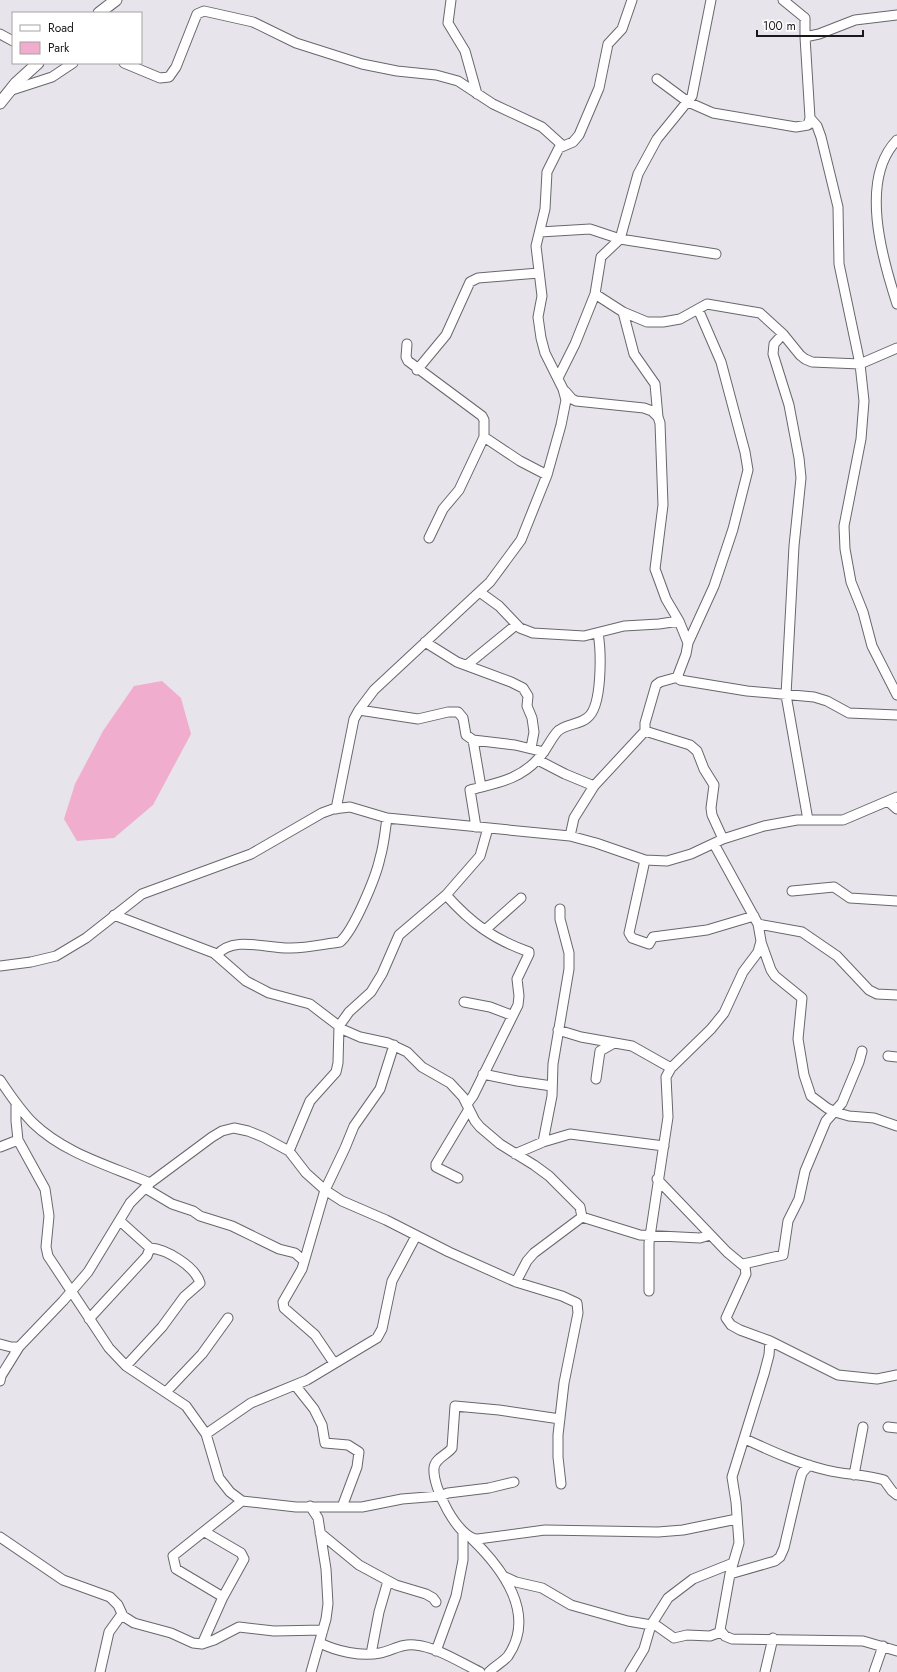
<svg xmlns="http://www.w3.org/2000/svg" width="897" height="1672" viewBox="0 0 897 1672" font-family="Jost,sans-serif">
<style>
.green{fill:#f1adce}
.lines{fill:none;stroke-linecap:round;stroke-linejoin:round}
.minor-casing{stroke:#69666c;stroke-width:11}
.major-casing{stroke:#69666c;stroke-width:13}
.minor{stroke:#fff;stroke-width:9}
.major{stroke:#fff;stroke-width:11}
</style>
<rect width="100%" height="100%" fill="#e8e4ec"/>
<path class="green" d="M162,681l19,17 10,36 -38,71 -39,33 -37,3 -13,-22 11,-35 28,-53 31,-45z"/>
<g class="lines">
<defs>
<path id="minor" d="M451,0l-3,23 17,28 12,43
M0,34l13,7
M805,37l14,-3 36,-14 42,-5
M124,63l36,15 9,-1 7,-10 21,-53 7,-3 49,11 43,21 66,21 35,7 39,4 22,6 35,23 49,23 20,18
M657,79l31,23 25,11 83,14 12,-2 2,-7 -5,-81v-19l-22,-18
M12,90l40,-13 21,-14
M810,118l7,8 4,11 17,70 1,57 21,100 4,37 -3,38 -17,87 1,23 6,33 12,30 9,34 25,49
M897,140c-38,39 -15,118 0,164
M540,232l50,-3 30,10 96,15
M595,294l28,18 24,10h16l17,-3 27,-15 53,9 23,21 17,21 5,4 7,3 48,2 37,-16
M623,312l11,42 21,30 3,33
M783,334l-9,10 -1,10 16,51 10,53 2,20 -7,68 -8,149 22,125
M407,344l-1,13 2,4 74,55 2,4v17l36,24 27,14
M417,370l29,-35 24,-53 8,-4 61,-5
M558,378l17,-34 20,-50 6,-37 19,-18 18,-65 19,-35 35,-43 19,-96
M565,391l7,8 4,2 68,7 8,3 6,6 2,6 3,82 -8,64 11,30 13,22 9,22 -2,11 -8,21 2,5 67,11 67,6 13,4 22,12 48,2
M429,538l14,-29 16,-19 25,-53
M481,593l18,13 21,22 13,5 51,3 40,-10 35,-2 20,-3
M425,642l32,20 54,20 12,6 5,8 -1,10 5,12 2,14 -3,16
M688,643l26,-57 19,-57 15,-59 -3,-18 -24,-90 -23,-53
M467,665l49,-40
M359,710l59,9 30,-7h10l5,6 3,17 7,5 42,5 29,7
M645,731l45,14 7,6 7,18 10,16 -3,23 1,7 11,24
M473,740l8,47
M538,760l27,14 29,12
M889,802l8,7
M336,809l18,-90 5,-9 15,-20 116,-108 31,-42 26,-65 14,-50 5,-25 -3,-11 -18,-36 -4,-15 -3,-21 4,-21 -6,-50 9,-37 2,-37 12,-24 14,-6 6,-7 20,-47 9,-44 14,-15 10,-29
M476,827l-6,-37c26,-7 49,-10 68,-31 8,-8 12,-19 19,-27 7,-8 22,-7 30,-14 16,-11 14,-68 11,-85
M570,836l4,-18 20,-32 51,-55v-8l11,-38 4,-3 18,-5
M645,860l-16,73 3,5 17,6 4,-7 54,-7 47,-14
M792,891l42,-4 16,11 47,3
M114,915l100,38 32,28 23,12 41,11 34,26 16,7 28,6 19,9 15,15 28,16 13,14 12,24 5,6 20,17 34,21 15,11 31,31 2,10 -48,36 -7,8 -11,21
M758,924l44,8 35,24 32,34 8,4 20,1
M485,930l36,-32
M761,942l10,28 4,6 27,22 -4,41 6,36 7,21 16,12 8,4 14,4 25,2 23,8
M217,955c16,-20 51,-6 74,-7 17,0 33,-4 49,-6 14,-12 36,-65 40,-84 4,-13 5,-27 7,-40
M0,966l31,-4 25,-6 30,-18 56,-44 109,-40 71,-41 11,-4 17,-2 37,11 183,18 26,7 49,17 22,1 24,-7 32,-15 41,-13 33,-6h46l54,-23
M464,1002l26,5 21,8
M558,1030l23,7 51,9 39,22
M888,1056l9,1
M483,1074l34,7 35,5
M596,1079l4,-28 14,-8
M0,1080c10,15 20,30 33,43 32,31 78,43 117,60
M467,1104l6,-8 45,-91 1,-9 -2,-17 12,-25v-2c-36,-13 -58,-29 -83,-57l34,-39 8,-28
M16,1105v16l2,19 27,49 4,27 -3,31 2,9 61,92 17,18 60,40 20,28 13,44 11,14 12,9 54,6h66l40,-8 38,-3 8,-3 41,-5 25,-6
M543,1142l9,-46 1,-32 16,-95v-16l-9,-34v-10
M0,1147l18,-7
M289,1151l21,-50 26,-29 2,-9 1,-37 10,-14 22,-20 11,-18 17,-39 47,-40
M515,1154l28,-12 27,-8 94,12
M458,1178l-22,-11v-3l33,-55
M657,1179l70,73 18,15 1,7 -20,44 5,7 9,5 30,11 68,34 39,4 20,-4
M145,1188l27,16 21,7 7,5 32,10 47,23 16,4 9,8
M582,1217l58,18 60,3 10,-3
M743,1264l40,-9 5,-34 11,-22 6,-28 21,-50 16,-18 17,-41 3,-11
M649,1291v-48l19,-126 -2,-40 5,-9 40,-39 13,-16 19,-41 15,-20 3,-11 -3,-17 -44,-80
M89,1319l58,-63 3,-8 -30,-27
M770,1341l-1,14 -5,19 -32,103 4,25 3,41 -9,31 -10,56 5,6 7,3 131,2 34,10
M0,1344l11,3h8
M334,1363l-19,-28 -31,-27 -1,-6 19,-33 23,-79 20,-42 9,-22 26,-37 14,-44
M126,1366l36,-39 22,-30 16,-14c-5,-17 -34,-34 -50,-35
M0,1381l1,-5 18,-29 44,-46 25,-29 42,-69 20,-20 62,-46 10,-6 12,-3 14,3 15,6 26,14 17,22 19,17 17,11 44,19 63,32 67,30 46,14 15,7 1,10 -14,70 -6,52v22l3,27
M295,1385l19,24 8,16 3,18 23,2 11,7 -2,15 -15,40
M166,1392l36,-38 26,-36
M560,1419l-61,-9 -44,-4 -3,42c-5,7 -17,10 -18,20 -2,19 24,71 44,71l67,-9 113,2 25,-2 54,-11
M888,1427l9,1
M206,1434l45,-31 56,-23 70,-42 5,-9 10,-48 24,-45
M745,1439c26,12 52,24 81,31 19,5 39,4 58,10l8,11 5,4
M854,1475l9,-48
M310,1506l8,12 8,51 2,35 -2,15 -15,53
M320,1533l39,32 37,20 30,9 7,4 3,4
M0,1537l63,43 47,17 8,8 5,11 11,7 37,10 22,10 9,1 12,-4 25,-13 35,4 49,-1
M472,1539c30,29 65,75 36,117 -5,6 -13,10 -19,16
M730,1574l45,-13 5,-4 4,-9 16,-68 2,-7 7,-8
M503,1576l13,6 26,6 29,17 57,16 29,5 17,12 13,-3 23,1 11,-4
M223,1597l-47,-28 -3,-13 69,-55
M320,1643c16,8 41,14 60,10 11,-2 22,-10 35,-8 22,2 46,18 65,27
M202,1644l21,-47 21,-38 -3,-6 -36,-21
M436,1651l20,-55 7,-36v-28
M371,1654l8,-42 9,-31
M100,1672l9,-40 13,-18
M630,1672l14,-23 7,-24 17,-27 25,-19 40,-16
M765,1672l8,-34
M874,1672l9,-26"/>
<path id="major" d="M99,13l17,-13
M0,103l16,-20 22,-20"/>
</defs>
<use href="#minor" class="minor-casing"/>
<use href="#major" class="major-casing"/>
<use href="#minor" class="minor"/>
<use href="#major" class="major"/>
</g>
<rect x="12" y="12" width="130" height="52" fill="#ffffff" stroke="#a3a3a4"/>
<rect x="20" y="25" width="20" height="6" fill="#ffffff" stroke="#a3a3a4"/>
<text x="48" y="32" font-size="12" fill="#1a181b">Road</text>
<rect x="20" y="42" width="20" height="12" fill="#f1adce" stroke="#a3a3a4"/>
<text x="48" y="52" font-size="12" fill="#1a181b">Park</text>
<path d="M757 30v6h106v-6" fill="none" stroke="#1a181b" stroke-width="2"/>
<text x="763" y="30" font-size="12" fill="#1a181b" stroke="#ffffff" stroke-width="3" paint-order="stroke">100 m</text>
</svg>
